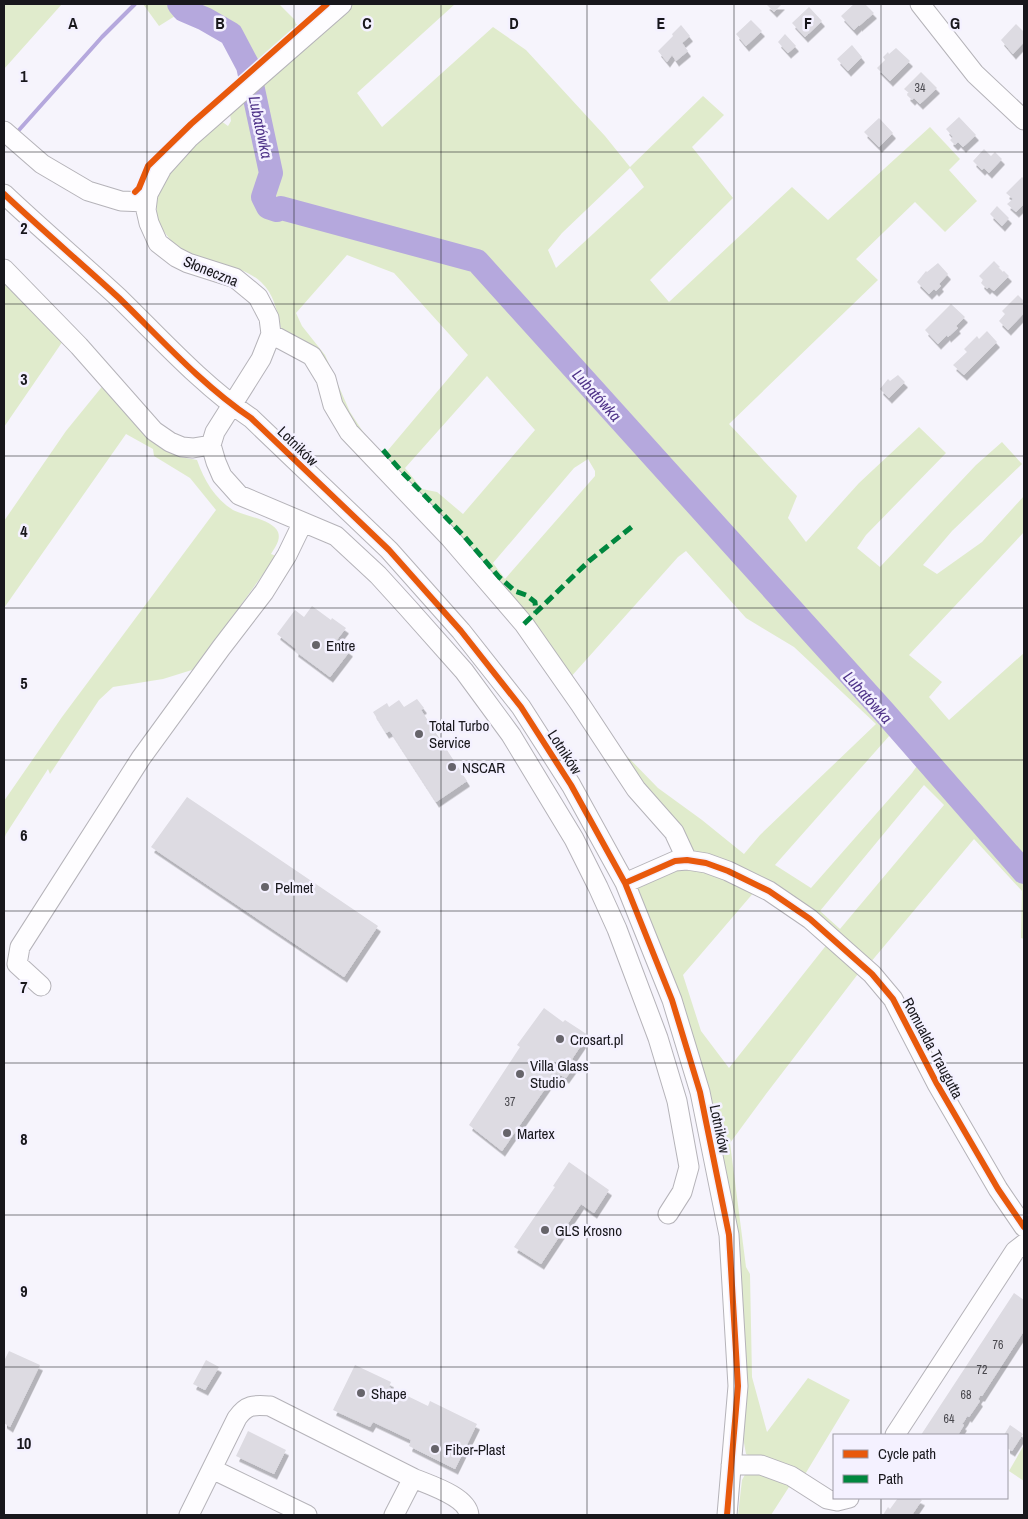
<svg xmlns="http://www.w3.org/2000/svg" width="1028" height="1519" viewBox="0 0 1028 1519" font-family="'Archivo Narrow',sans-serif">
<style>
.green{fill:#e0ebcc;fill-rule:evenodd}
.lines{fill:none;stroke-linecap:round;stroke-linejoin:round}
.stream{stroke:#b5a8dd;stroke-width:4}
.river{stroke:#b5a8dd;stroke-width:24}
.building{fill:#dddbe2;filter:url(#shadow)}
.minor-casing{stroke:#b5b3b9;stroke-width:21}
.minor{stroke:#fefdff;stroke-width:19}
.quiet{stroke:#00873e;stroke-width:5;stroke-dasharray:10 5;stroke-linecap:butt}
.cycleway-casing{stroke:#f4f1ff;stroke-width:9}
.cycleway{stroke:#e8590c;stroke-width:6}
.grid{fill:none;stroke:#18171c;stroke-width:1;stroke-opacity:0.55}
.poi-dot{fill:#66646a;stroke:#f4f1ff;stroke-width:2}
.labels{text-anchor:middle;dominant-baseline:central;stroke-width:5;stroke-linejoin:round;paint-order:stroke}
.number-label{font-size:12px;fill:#49484e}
.street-label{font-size:15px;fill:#18171c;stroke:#f4f1ff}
.poi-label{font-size:15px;fill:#18171c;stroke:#f4f1ff;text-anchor:start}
.water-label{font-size:16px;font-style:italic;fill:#4f3389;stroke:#f4f1ff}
.grid-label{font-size:16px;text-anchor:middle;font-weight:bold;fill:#18171c;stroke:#f4f1ff;stroke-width:5;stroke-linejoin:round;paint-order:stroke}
</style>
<defs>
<filter id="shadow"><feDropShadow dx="3" dy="5.5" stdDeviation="0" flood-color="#0004"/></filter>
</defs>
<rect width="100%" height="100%" fill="#f6f4fc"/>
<path class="green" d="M4,4h58l-58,65z
M143,4h136l15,15 2,5 21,13 25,-25 11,-8h102l-98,89 25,34 111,-100 33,23 79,86 25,31 73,-71 21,19 -32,32 41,51 -83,82 19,22 123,-115 36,33 102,-93 30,32 -11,11 28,31 -32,31 -30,-30 -59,57 22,21 -149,144 68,72 -9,22 18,24 53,-59 60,-56 27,26 -80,82 -9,13 23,19 96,-102 26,-23 20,22 -70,67 -29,34 14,9 45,-32 42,-46v36l-115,123 33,27 -13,15 20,23 75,-67v286l-3,-1 1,-47 -48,-52 -104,124 -176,-111 -24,-39 -37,-38 -12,-25 37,38 44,32 42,34 16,-19 116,-111 -82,-77 -48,-29 -60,-67 -8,6 -109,122 -190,-220 -98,-131c-4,-17 -7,-34 -20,-46 -21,-19 -50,-16 -74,-28 -9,-5 -16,-13 -22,-21 -30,-43 28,-86 56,-112l7,5 3,-5 -1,-7 20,-16v-14l-22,-48 -45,-25 -24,15zM630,168l14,19 -88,81 -8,-18 14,-17zM347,255l47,18 74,82 -84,100 -13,-11 -21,-32 -25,-57 -23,-29 -6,-13zM487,376l48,54 -72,84 -26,-22 -15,-3 -17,-21zM588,459l7,12v5l-90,103 -12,-16 81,-95zM890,735l11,8 18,20 -7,10 -101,115 -36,-23zM924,785l20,20 -104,124 -20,-18z
M4,282l61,56 -61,89z
M105,383l75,67v7l17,3c7,20 18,39 36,50 12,6 40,10 45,22 3,8 -3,15 -7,22l5,2 -81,113 -32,10 -50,8 -14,13 -49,74 -2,-5 -42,65 -2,6v-39l58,-84 154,-207 -26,-32 -36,-22 -1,-7 -27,-15 -122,174v-87l62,-90z
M673,868h30l19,11 33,12 -72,84 18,56 28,37 99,-125 33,27 -95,124 -36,49 16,124 4,7 2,103 15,55 41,-54 42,22 -46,76 -49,-17 -9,-5 -2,-11 1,-53 -30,-267 -39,-139 -39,-95 8,-7z
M1024,1445v36l-15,-10z
M747,1471l33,5 39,26 -30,-15 -18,28h-33l4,-35z"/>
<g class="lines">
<path class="stream" d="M19,130l83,-93 33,-33"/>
<path class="river" d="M179,4l5,6 21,9 26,15 17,32 23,107 -8,24 5,10 9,3 4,-2 196,53 408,452 139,159"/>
</g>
<path class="building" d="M766,4h16l-8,8z
M854,4h11l9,9 -15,13v-1l-5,5 -13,-14z
M809,7l13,14 -17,16 -13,-14z
M751,20l11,11 -16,15 -10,-12z
M1016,24l8,8v10l-11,12 -12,-14z
M681,25l9,11 -8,7 6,8 -12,10 -4,-6 -5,7 -9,-11 15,-15 -1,-2z
M785,34l11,12 -8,7 -10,-11z
M852,45l10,12 -14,14 -11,-12z
M896,48l14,13 -20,20 -13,-13 8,-8 -2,-3 5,-5 1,2z
M921,72l16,16 -17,16 -6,-6 -2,2 -5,-5 2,-2 -5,-4z
M959,117l17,18 -13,12 -5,-5 -3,3 -5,-5 3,-3 -7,-8z
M879,118l14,15 -14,14 -15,-15z
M984,149l7,7 4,-4 7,7 -13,14 -5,-5 -2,2 -9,-9z
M1022,177l2,2v25l-8,8 -9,-8 6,-5 -7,-6z
M997,206l12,12 -7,8 -12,-12z
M994,261l6,6 -2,1 4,4 2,-1 5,5 -15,15 -5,-4 -2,2 -6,-6 2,-3 -4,-4z
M938,263l10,11 -9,10 2,2 -5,5 -2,-2 -5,5 -12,-12 9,-11 1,1z
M1018,295l6,6v12l-16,17 -9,-9 6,-7 -3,-3z
M951,304l14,13 -9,9 2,2 -10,9 -1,-2 -9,9 -13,-14z
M987,331l10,11 -33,33 -11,-10 14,-13 -3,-3 13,-13 2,3z
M898,375l7,7 -16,16 -9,-9 8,-10 2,2z
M312,606l19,14 1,-2 14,10 -10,13 14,10 -20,26 -35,-26 1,-2 -19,-15 18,-24 9,7z
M417,699l7,9 -3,2 46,71 -31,21 -46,-71 -4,2 -13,-21 14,-9 2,4 10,-7 5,7z
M187,797l191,129 -34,51 -193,-130z
M544,1008l19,14 2,-2 23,15 -16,24 4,5 -10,14 -10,-5 -54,78 -33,-26 51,-78 -3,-2z
M569,1162l40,28 -15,23 -13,-9 -40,60 -27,-17 41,-60 -2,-1z
M1014,1293l10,7v31l-42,65h-2l-2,3 2,2 -11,16 -2,-1 -2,4 -3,4 2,1 -6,10h-37z
M9,1351l31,14 -30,62 -6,-4v-62z
M206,1360l13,7 -14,23 -12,-6z
M355,1365l36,17 -2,5 39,19 2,-5 47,23 -22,45 -46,-23 2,-6 -38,-18 -3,5 -37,-17z
M1010,1425l13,9 -11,17 -5,-3v-13h-3z
M248,1431l38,19 -12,24 -38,-18z
M898,1498h20l4,2 -10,15h-29l5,-8 2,2z"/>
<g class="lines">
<defs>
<path id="minor" d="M342,4l-152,133 -28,31 -14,26 -2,16 3,13 9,20 18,14 12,6 47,15 23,19 11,21 2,16 -10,25 -46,73 -4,13 5,17 6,14 17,19 97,41 42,39 30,33 56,63 47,64 63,104 24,48 19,42 41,109 19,63 12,66 -7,25 -14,22
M920,4l55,70 49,46
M4,131l38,33 46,27 33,10 25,1
M4,194c37,35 77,69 115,104 41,40 84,88 132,120l138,132 72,81 60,76 50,78 54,98 47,117 28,92 29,143 9,151 -11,129
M4,269l75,77 75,85 16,11 12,5 11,1 18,-3
M271,334l41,22 14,23 7,26 16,27 101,106 74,86 56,80 56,85 38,43 13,28
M625,883l50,-22 12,-1 19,3 22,8 41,20 41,28 62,55 21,25 44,85 61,105 26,38
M41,986l-24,-22 3,-17 121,-189 80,-110 43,-56 23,-37 16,-33
M895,1435l120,-184 9,-7
M731,1465h30l30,11 36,23 10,2 12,-3
M212,1469l95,46
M413,1478c16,7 54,18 56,37
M189,1515l48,-97c10,-14 17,-13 33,-12l143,72 -19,37"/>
</defs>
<use href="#minor" class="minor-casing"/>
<use href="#minor" class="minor"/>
<path class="quiet" d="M383,450l19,22 62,64 35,41 16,14 11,4 9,7 1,11
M524,624l65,-63 45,-36"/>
<defs>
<path id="cycleway" d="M135,192l4,-4 9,-22 43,-42 136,-120
M4,194c37,35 77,69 115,104 41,40 84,88 132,120l138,132 72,81 60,76 50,78 54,98 47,117 28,92 29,143 9,151 -11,129
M625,883l50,-22 12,-1 19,3 22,8 41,20 41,28 62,55 21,25 44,85 61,105 26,38"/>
</defs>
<use href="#cycleway" class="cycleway-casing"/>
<use href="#cycleway" class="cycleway"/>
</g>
<path class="grid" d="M147,4v1511M294,4v1511M441,4v1511M587,4v1511M734,4v1511M881,4v1431M4,152h1020M4,304h1020M4,456h1020M4,608h1020M4,760h1020M4,911h1020M4,1063h1020M4,1215h1020M4,1367h1020M881,1498v17"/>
<g class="poi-dot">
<circle cx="316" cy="645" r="5"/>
<circle cx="419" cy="734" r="5"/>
<circle cx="452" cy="767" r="5"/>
<circle cx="265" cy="887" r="5"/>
<circle cx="560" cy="1039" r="5"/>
<circle cx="520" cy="1074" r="5"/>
<circle cx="507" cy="1133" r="5"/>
<circle cx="545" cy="1230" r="5"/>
<circle cx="361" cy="1393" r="5"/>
<circle cx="435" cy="1449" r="5"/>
</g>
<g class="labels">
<g class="number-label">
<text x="920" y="88">34</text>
<text x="510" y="1102">37</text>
<text x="998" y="1345">76</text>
<text x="982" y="1370">72</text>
<text x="966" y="1395">68</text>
<text x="949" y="1419">64</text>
</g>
<g class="street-label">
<text transform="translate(211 271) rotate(22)">Słoneczna</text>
<text transform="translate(298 446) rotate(44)">Lotników</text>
<text transform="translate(565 752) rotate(57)">Lotników</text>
<text transform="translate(933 1048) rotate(62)">Romualda Traugutta</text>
<text transform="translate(720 1129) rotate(78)">Lotników</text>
</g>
<g class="poi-label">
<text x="326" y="645">Entre</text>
<text x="429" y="725">Total Turbo<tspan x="429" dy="17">Service</tspan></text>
<text x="462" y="767">NSCAR</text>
<text x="275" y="887">Pelmet</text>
<text x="570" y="1039">Crosart.pl</text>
<text x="530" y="1065">Villa Glass<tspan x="530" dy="17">Studio</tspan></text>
<text x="517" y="1133">Martex</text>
<text x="555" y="1230">GLS Krosno</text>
<text x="371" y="1393">Shape</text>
<text x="445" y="1449">Fiber-Plast</text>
</g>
<g class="water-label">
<text transform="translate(261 127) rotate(78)">Lubatówka</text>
<text transform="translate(597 395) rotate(48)">Lubatówka</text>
<text transform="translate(868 697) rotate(48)">Lubatówka</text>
</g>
</g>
<g class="grid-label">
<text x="73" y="29">A</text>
<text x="220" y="29">B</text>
<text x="367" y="29">C</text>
<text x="514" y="29">D</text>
<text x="661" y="29">E</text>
<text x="808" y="29">F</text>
<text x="955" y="29">G</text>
<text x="24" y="82">1</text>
<text x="24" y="234">2</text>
<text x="24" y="385">3</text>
<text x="24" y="537">4</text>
<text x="24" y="689">5</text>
<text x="24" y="841">6</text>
<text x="24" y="993">7</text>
<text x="24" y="1145">8</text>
<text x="24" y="1297">9</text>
<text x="24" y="1449">10</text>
</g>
<rect width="1028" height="1519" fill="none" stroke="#18171c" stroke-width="10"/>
<rect x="833" y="1434" width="175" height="65" fill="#f4f1ff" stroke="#9c9aa4"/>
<rect x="843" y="1450" width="25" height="8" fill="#e8590c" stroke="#9c9aa4"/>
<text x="878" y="1459" font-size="15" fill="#18171c">Cycle path</text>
<rect x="843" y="1475" width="25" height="8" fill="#00873e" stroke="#9c9aa4"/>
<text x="878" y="1484" font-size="15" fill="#18171c">Path</text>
</svg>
